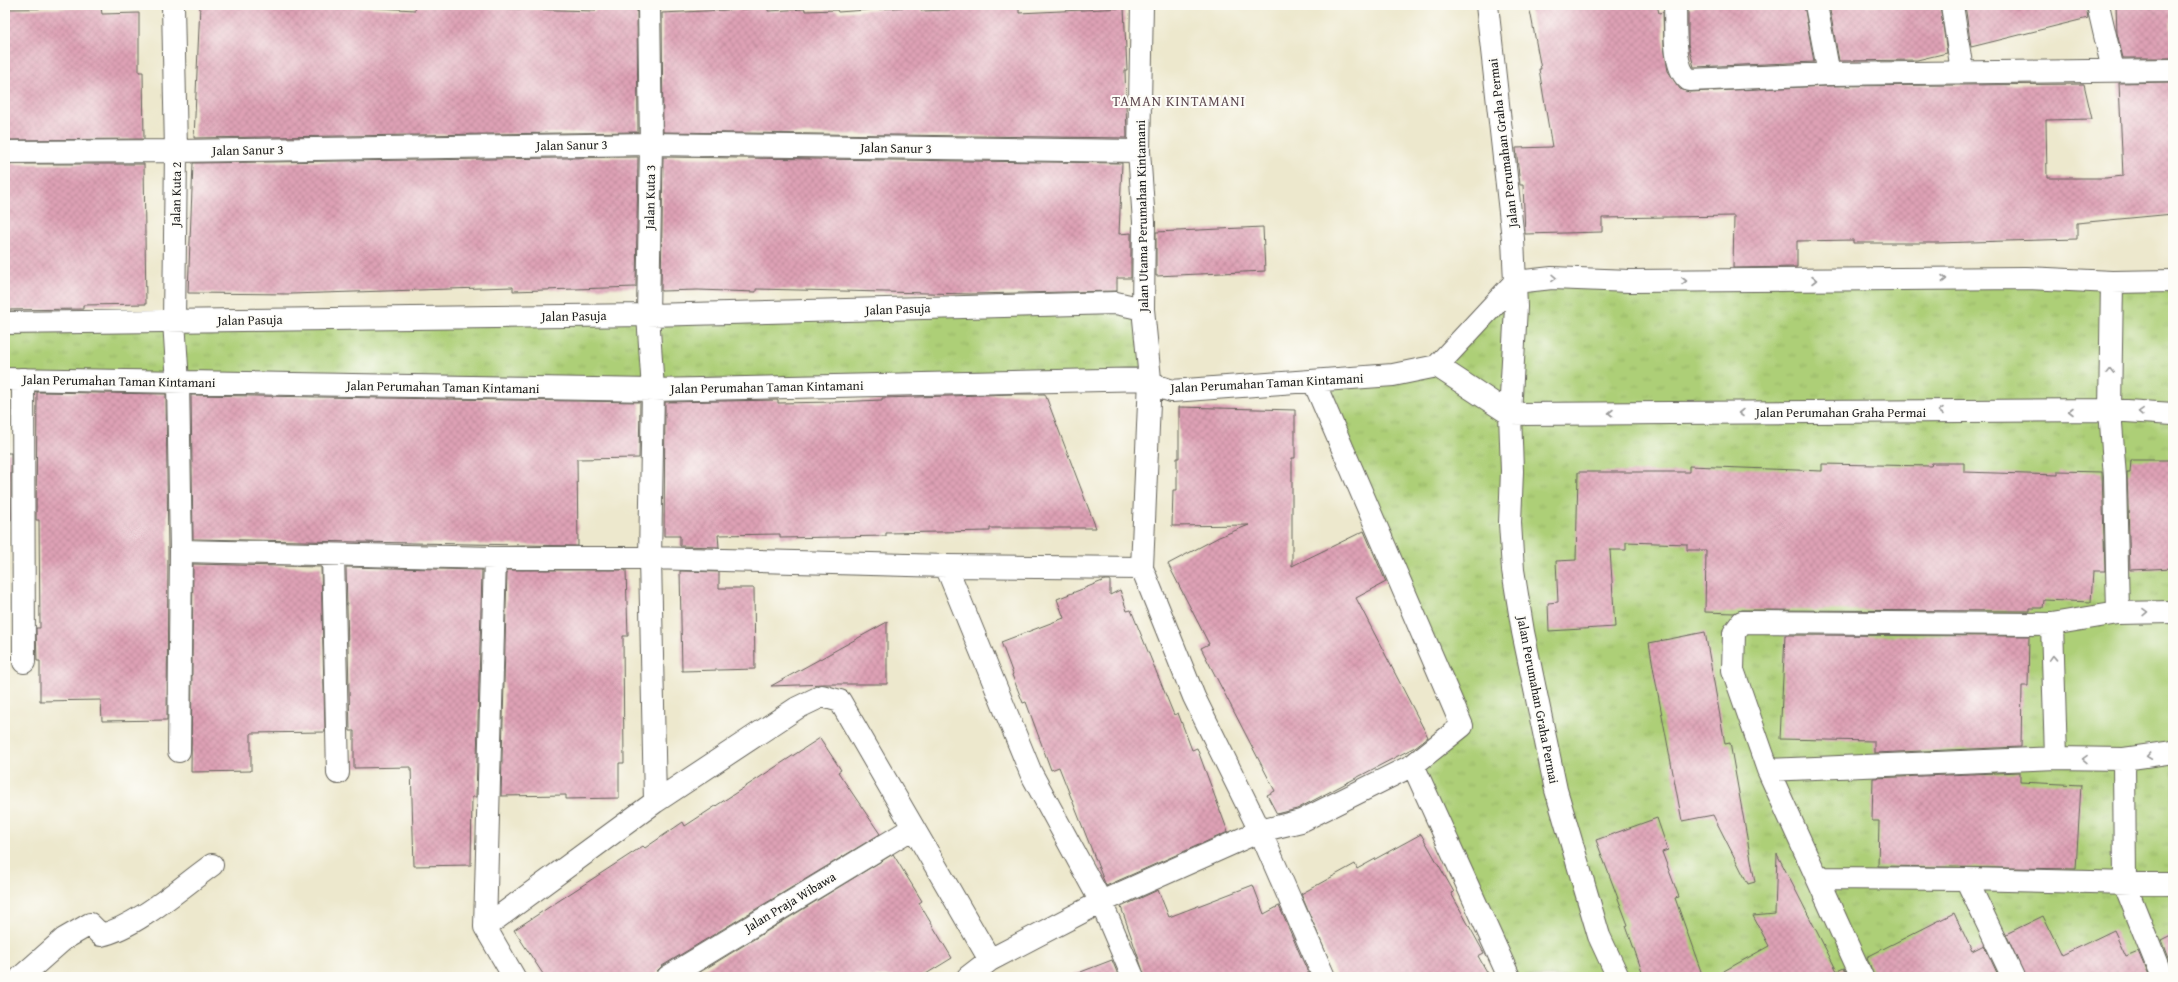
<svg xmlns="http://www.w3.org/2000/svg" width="2178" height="982" viewBox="0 0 2178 982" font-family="'Gentium Book Plus',serif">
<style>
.grass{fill:url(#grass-tufts);stroke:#64764a}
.park{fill:#adcf77;stroke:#64764a}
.building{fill:url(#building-cross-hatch)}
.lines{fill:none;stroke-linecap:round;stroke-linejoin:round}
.minor-casing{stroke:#65635a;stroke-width:24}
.minor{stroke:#fff;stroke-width:22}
.oneway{stroke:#999}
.labels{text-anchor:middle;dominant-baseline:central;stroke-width:4;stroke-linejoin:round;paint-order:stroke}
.street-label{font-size:13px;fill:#1c1c1c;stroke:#fdfcf7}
.neighbourhood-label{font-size:14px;letter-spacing:1px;fill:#604b52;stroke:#fdfcf7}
</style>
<defs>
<pattern id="grass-tufts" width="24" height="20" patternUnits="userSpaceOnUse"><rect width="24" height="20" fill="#adcf77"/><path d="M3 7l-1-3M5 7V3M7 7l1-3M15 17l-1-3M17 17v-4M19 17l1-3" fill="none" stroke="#94b166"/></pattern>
<pattern id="building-cross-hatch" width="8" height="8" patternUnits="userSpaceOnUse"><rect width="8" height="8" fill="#dea1b5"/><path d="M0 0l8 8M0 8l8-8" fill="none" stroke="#be8a9b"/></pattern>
</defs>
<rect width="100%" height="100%" fill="#fdfcf7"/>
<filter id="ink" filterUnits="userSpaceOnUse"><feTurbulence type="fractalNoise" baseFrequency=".025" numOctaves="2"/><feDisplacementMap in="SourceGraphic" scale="8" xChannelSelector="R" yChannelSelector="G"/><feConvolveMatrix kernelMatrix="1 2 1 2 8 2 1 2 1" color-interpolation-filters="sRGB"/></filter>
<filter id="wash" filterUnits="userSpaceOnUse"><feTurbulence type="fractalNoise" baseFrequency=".012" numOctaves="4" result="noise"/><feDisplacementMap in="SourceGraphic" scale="16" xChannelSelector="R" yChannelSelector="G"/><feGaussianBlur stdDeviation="0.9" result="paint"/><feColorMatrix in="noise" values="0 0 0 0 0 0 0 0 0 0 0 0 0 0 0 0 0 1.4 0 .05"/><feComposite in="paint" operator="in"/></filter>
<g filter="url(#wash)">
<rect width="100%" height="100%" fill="#ede8cd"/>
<path class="grass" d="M2173,281v696h-664l-96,-212 49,-40 -148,-343 123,-16 78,-84z
M1143,309l7,70h-1145v-56z"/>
<path class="park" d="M2173,612v140l-117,6 -4,-134z"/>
<g id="blocks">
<path class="building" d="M200,5l42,2v-2h84l89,5 1,-4 179,5v-3l42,1 1,123 -444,6z
M1529,5h128l2,8 4,-1 1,35 4,24 12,18 9,3 140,-6 255,-2 8,35 -46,1 1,58h59l17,-2 -4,-93 54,-1v132l-96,9v16l-141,4h-83v-3l-56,1v26l-64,1 1,-52 -132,2v14l-77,2 -2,-49h-3l-4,-37 36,-1 -13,-78h2z
M1703,5h101l10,57 -120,5 -6,-23v-36z
M1829,5h111l7,48 -30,7 -78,1z
M1965,5h121l2,13 -117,29z
M2116,5h54l2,53h-49l-6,-25z
M921,6v5l98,-4v6l105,-5 3,62h-2l2,68 -464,-6 -1,-119 106,-5v3l37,-2v2l32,-1 1,2z
M101,8l1,6 37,-1v59h4l1,67 -139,1v-131z
M638,157l-2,130 -123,4v-4l-222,7 -103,-1 5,-130z
M663,157l459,6 -3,71 12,-1v45h-14v13l-147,3 -214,-5v3l-58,-2 -37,1z
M5,164h139l2,140 -63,1v4l-78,1z
M1263,227l2,44 -109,5v-44z
M37,392l129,2 2,157 -1,169 -65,1 -1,-21 -61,1v-40h-3l-1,-33h4l-1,-108h-3z
M1016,394h29l51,134h-106v3l-104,2v3l-50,1 -56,1v-4l-62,1 1,12 -39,-1v-10h-16l1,-134 113,-2v3l58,-1 46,-2v-2z
M191,395l449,7 -1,56 -62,1 1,87 -385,-7z
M1179,407l116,3v48h-3v108l72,-35 22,51 -30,16 72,139 -13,10 -118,62 -20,5 -10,-19 8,-4 -74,-143 8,-4 -41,-80 51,-27 30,-12 -77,1 1,-36h4v-32h2z
M5,453h6v67h-6z
M2131,460h42v108l-43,2 -3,-97h3z
M1932,463h32v9l94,3v-4l44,1 3,99h-12l-2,31 -47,-2 -1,8h-13v3l-288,-1 -8,3 -29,-1 1,-62h-19v-6l-61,-2v8h-16l5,77 -66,4 -1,-28 10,-1 -2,-41 20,-1 2,-88h111v-6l133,5v-7l109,2z
M193,564l128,3 4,165 -74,1v38l-60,1z
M346,567l136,3 -6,227h-4l-1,68 -57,1 -3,-99 -57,1v-37h-4z
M507,570h119l2,66h-5l1,127h-5v35l-53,1v-4l-65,1z
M680,571l39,1v16h35l1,81 -73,2z
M1105,580h5v15l10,-5 7,21 4,-1 43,105 4,-2 14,37 5,-2 31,84 -122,54 -47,-119 -8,3 -25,-68 -3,1 -11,-28 1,-1 -12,-32 63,-24 -7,-19z
M887,622v62h-62l-54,2z
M1705,632l20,112 5,-1 25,139 -7,2 -35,-69 -31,6 -27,-143 -6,-35z
M1785,635l244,1 -1,50h-6l-1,61 -147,6v-12l-94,-2z
M820,738l21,32 -3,2 42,62 -218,132 -5,5 -1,6h-111l-31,-47 129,-84 2,2 38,-26 2,4z
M2020,772v10l61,3 -5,84 -198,-3 1,-45h-7l1,-43z
M1657,818l11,32 -6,2 17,45 -4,1 28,79h-59l-18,-51 2,-1 -32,-85z
M1421,834l33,58 -3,1 33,60 -6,3 12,21h-154l-35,-83 54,-30 2,5z
M893,854l29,47 -3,2 33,55 -31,19h-229z
M1777,854l60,117 7,-3 4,9h-135l56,-31 -16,-30 22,-2z
M1253,885l11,29 15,-8 31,71h-165l-24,-70 37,-17 11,27z
M1954,913l18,38 12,-6 15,32h-125l-7,-20z
M2043,916l19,39 52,-25 12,26 12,-5 11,26h-124l-19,-43z
M2173,934v37l-12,-31z
M1112,960l7,17h-45l-1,-2z"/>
</g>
</g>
<g filter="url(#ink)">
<use href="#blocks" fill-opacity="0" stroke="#65635a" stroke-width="1"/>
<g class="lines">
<defs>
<path id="minor" d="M173,5l3,146 -2,170 4,62 3,168 -2,200
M649,5l2,139 -3,171 5,75 -3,168 5,244
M1142,5l-3,146 5,71 -1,87 7,70 -8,189 52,129 66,134 64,146
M1487,5l26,234 2,43 1,25 -6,107 2,57 -2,52 3,47 10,62 33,158 43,146 19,41
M1675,5c1,20 -3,63 14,75l140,-6 344,-4
M1816,5l13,69
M1952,5l10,66
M2098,5l15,65
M5,152l171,-1 475,-7 488,7
M1515,282l37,-4 78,3 396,-3 86,4 61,-1
M2112,282l-2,128 5,67 3,136
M5,323l643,-8 468,-12 27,6
M1437,366l78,-84
M5,379l648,11 497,-11 7,7 15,5 221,-16 44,-9 73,48
M23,379l1,283
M1510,414l600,-4 63,4
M181,551l314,7h155l296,8 196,2
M333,555l5,218
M495,558l-10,369 29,50
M946,566l85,207 70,129 32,75
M2173,612l-55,1 -66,11 4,134 68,1 49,-7
M2124,759l1,126 37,92
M1413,765l96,212
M1768,770l288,-12
M1818,878l148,1 207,5
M1966,879l47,98
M485,927l170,-125 142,-94 25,-12 18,5 150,259
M21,977l43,-38 26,-15 11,11c36,-8 80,-48 111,-70
M668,977l245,-149
M968,977l22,-17 111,-58 159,-71 41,-10 112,-56 49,-39 -148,-344
M1862,977l-94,-207 -35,-100 1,-37 8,-11 310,2"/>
</defs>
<use href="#minor" class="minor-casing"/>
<use href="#minor" class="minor"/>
</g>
<defs><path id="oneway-chevron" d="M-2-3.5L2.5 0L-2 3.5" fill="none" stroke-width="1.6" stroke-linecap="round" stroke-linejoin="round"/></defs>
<g class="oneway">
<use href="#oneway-chevron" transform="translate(1554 278) rotate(1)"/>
<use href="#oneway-chevron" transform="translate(1944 279)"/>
<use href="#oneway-chevron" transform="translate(1814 280)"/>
<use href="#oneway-chevron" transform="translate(1684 281)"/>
<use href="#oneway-chevron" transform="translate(2110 371) rotate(-89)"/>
<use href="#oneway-chevron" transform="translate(1941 411) rotate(180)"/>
<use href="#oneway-chevron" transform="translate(2071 411) rotate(180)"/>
<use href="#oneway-chevron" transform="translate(2141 412) rotate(-177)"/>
<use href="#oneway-chevron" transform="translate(1611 413) rotate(180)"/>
<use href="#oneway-chevron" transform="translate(1741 413) rotate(180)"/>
<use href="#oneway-chevron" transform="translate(2145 612) rotate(-1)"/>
<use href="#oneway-chevron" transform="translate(2053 658) rotate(-92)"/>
<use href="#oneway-chevron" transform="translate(2149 756) rotate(172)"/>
<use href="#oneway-chevron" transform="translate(2085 759) rotate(-179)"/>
</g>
</g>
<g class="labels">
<g class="street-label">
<text transform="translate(1503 143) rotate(-97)">Jalan Perumahan Graha Permai</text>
<text transform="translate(572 145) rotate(-1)">Jalan Sanur 3</text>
<text transform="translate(896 148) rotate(1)">Jalan Sanur 3</text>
<text transform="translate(248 150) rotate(-1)">Jalan Sanur 3</text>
<text transform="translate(176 194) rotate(-89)">Jalan Kuta 2</text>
<text transform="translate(650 197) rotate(-89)">Jalan Kuta 3</text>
<text transform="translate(1142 216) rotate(-91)">Jalan Utama Perumahan Kintamani</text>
<text transform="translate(898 309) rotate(-2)">Jalan Pasuja</text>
<text transform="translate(574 316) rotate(-1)">Jalan Pasuja</text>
<text transform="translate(250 320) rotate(-1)">Jalan Pasuja</text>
<text transform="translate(119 381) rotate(1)">Jalan Perumahan Taman Kintamani</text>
<text transform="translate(1267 383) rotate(-3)">Jalan Perumahan Taman Kintamani</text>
<text transform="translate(443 387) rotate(1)">Jalan Perumahan Taman Kintamani</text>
<text transform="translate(767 387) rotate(-1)">Jalan Perumahan Taman Kintamani</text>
<text x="1841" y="412">Jalan Perumahan Graha Permai</text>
<text transform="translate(1538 700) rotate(79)">Jalan Perumahan Graha Permai</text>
<text transform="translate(790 902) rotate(-31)">Jalan Praja Wibawa</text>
</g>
<g class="neighbourhood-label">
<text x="1179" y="101">TAMAN KINTAMANI</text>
</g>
</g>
<rect width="2178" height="982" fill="none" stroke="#fdfcf7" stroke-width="20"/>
</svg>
